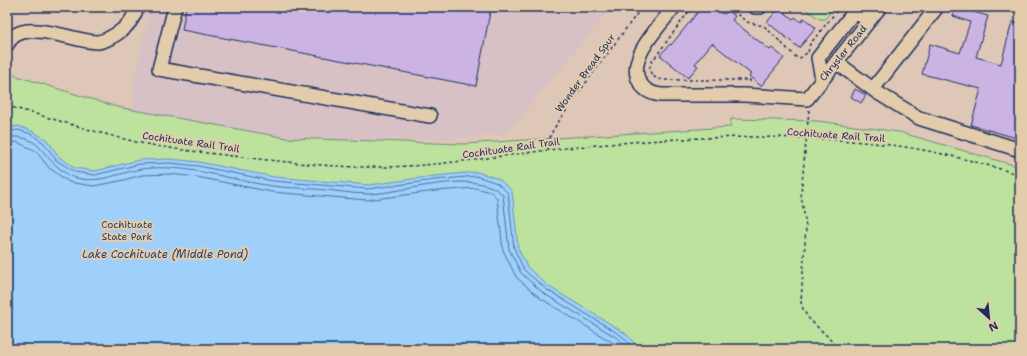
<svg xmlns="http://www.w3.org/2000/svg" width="1027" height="356" viewBox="0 0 1027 356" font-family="'Shantell Sans',sans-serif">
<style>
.built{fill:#d8c1c4}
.green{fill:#bde29d;stroke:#6c887e}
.water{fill:#9ed0fb;stroke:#6a90bc}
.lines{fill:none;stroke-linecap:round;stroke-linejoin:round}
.shore{stroke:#4f6f9d;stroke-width:1}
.building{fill:#cbb4e3;stroke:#1b2f5e}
.minor-casing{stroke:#1b2f5e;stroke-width:16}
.path{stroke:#1b2f5e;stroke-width:1.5;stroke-dasharray:3 3;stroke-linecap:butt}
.minor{stroke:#e3ccac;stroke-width:13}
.labels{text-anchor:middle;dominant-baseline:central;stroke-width:4;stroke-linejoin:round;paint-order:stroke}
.street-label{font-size:10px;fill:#1b2f5e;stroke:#e3ccac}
.park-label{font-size:10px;fill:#2b4164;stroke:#e3ccac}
.water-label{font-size:11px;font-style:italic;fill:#283f6e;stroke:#e3ccac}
</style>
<rect width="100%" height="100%" fill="#dec7b7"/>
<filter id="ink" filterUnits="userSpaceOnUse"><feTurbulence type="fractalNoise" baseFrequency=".025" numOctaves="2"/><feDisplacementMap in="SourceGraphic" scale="8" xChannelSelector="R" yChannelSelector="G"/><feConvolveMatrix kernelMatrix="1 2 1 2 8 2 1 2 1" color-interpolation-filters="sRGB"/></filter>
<g filter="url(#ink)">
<path class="built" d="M150,7h462l-106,127 -53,5 -146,2 -80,-7 -96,-18 5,-25 -4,-2z"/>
<path class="green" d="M802,7h32l-9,12h-5z
M7,73l110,34 170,31 176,6 267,-17 1,-8 86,2 82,11 121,35v182h-1013z"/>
<path class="water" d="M18,126l14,5 15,9 12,17 16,11 20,3 44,-11 31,-1 29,3 75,15 95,8 65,-9 43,-4 22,7 13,12 6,57 9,19 21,19 77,47 15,16h-633v-221z"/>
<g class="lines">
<path class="shore" d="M7,132l11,-2 13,4 13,9 12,17 19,12 20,3 45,-11 30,-1 28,3 75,15 95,8 67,-9 41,-4 21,7 11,10 6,55 10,22 22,19 76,47 12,13
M7,137c35,-2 32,17 56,34 3,2 6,5 10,6 24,8 45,-4 68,-8 45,-6 88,11 131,17 14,2 29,2 43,3 18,1 36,5 54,5 35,-1 109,-27 134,1l6,54 12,24 22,20 76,46 9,10
M7,143l10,-1 19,9 13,17 20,14 24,4 27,-5 22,-6 27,-1 28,3 75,15 95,8 69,-9 39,-3 16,4 6,6 6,52 13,27 24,21 75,46 5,5"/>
</g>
<path class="building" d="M186,7h305l-15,79 -294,-56z
M702,7h11l9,7 1,-1 2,1 3,-3 7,5 -3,4 38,30 2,-2 12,10 -23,28 -12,-10 2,-2 -39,-31 -17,21 3,2 -10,12 -28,-23 10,-11 1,1z
M956,7l32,9 -12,41 25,7 11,-42 8,2v115l-49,-14 10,-36 -59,-15 8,-30 30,9 10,-31 -17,-6z
M779,8l14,11 2,-2 6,5 3,-4 12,10 -17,20 -32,-26z
M855,89l11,6 -5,8 -10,-6z"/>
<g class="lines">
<defs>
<path id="minor" d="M175,7l-16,62 271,47
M674,7c-14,19 -49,52 -34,76 5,8 12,11 21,12h83l63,4 73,-92
M755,7h5
M7,45c13,-31 68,-2 91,-3 7,-1 14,-5 20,-9 10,-7 16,-14 19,-26
M836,62l42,31 41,25 101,32
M822,79l-4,-21 36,-46 15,8
M873,89l64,-82"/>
</defs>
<use href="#minor" class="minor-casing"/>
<path class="path" d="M692,7l-41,56c-4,11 3,16 14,17h85v4
M728,7l19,15 17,4 33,32h3l8,-6
M735,12l4,-5
M808,52l2,-8 30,-37
M7,106c45,12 89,27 134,37 39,8 78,11 117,16 41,4 82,9 124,8 69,-1 136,-15 204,-21 105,-10 214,-14 319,1 39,6 77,16 115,28
M809,110l-8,84 5,33 -5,75c4,22 27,28 35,47
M548,150v-8l5,-12 23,-34 66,-89"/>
<use href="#minor" class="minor"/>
</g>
</g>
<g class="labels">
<g class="street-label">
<text transform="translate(843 53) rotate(-51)">Chrysler Road</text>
<text transform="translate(585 73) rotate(-54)">Wonder Bread Spur</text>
<text transform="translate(836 135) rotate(4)">Cochituate Rail Trail</text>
<text transform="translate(191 142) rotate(8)">Cochituate Rail Trail</text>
<text transform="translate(511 148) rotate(-8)">Cochituate Rail Trail</text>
</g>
<g class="park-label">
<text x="127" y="224">Cochituate<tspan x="127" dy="12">State Park</tspan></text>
</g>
<g class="water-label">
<text x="165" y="254">Lake Cochituate (Middle Pond)</text>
</g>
</g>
<rect width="1027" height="356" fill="none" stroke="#e3ccac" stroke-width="24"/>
<rect x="12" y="12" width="1003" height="332" fill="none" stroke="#1b2f5e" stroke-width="1.5" filter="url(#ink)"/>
<g transform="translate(989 318) rotate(153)" stroke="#e3ccac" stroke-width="3" paint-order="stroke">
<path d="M0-3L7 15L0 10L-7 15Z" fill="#1b2f5e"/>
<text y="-6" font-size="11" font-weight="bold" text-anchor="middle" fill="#1b2f5e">N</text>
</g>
</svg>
